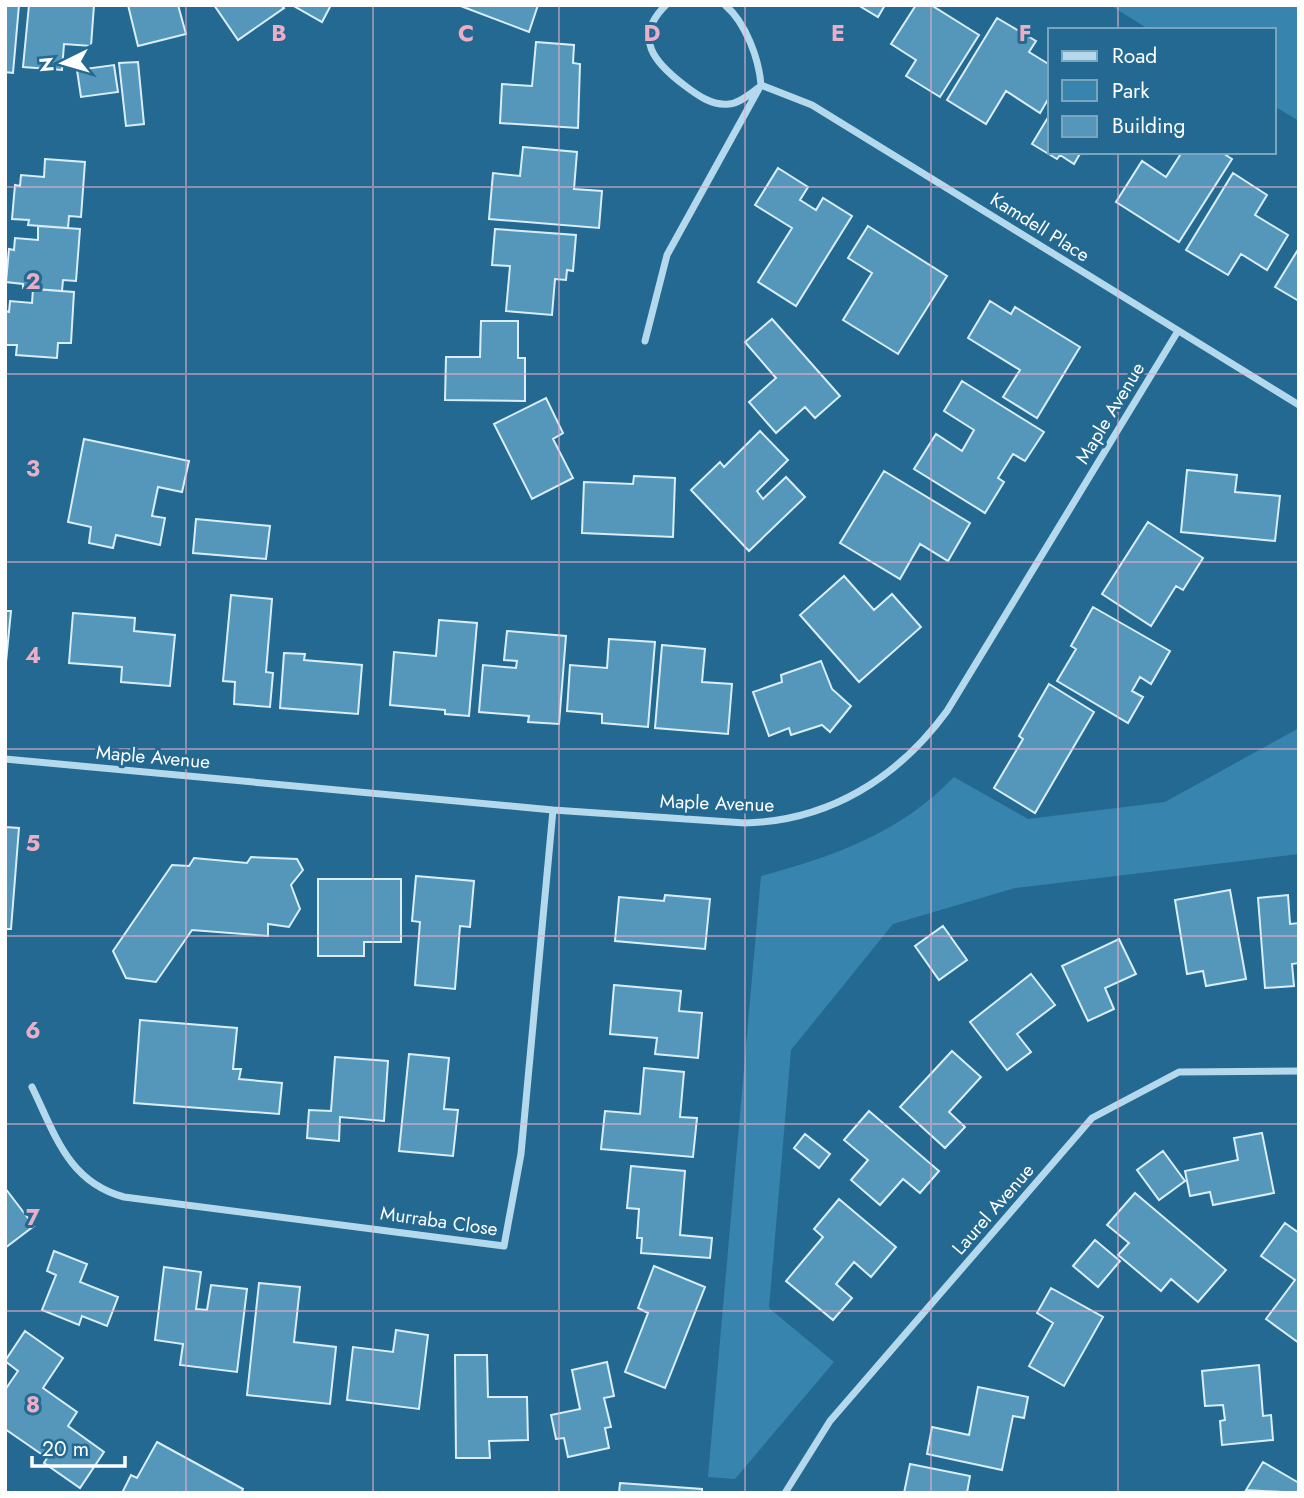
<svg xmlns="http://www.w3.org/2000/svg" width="1304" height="1498" viewBox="0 0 1304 1498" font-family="Jost,sans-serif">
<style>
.green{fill:#3785ae}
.building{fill:#5497ba;stroke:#daeef9;stroke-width:2}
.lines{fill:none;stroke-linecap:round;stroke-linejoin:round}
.minor{stroke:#b4d9ec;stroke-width:7}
.grid{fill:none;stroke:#eaaec6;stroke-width:2;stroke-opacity:0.55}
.labels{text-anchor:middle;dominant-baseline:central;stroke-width:6;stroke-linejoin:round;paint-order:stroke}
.street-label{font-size:19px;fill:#fff;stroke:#236991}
.grid-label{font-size:23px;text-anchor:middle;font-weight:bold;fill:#eaaec6;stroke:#236991;stroke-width:6;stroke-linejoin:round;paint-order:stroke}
</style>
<rect width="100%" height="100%" fill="#236991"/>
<path class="green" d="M1110,5h189v116l-25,-15v-76h-124z
M1299,728v126l-284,34 -122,36 -102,126 -22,258 65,54 -99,117 -27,-2 53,-601c74,-20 139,-43 193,-99l74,42 137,-17z"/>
<path class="building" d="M5,5h14l-6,68 -8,-1z
M29,5h65l-3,41 -27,-2 -2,26 -39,-3z
M128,5h50l8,29 -48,12z
M214,5h67l3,3 -46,32z
M292,5h39l-9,17z
M458,5h80l-9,27z
M858,5h27l-7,12z
M916,5h15l48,30 -39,62 -34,-21 10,-16 -25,-16z
M997,18l39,23 -7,11 21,13v31l-10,17 -34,-22 -20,33 -39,-24z
M536,42l38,3 -1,18 7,1 -2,64 -78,-5 2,-39 30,2z
M138,62l6,62 -18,2 -7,-63z
M114,65l4,27 -37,5 -4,-27z
M1050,114v38h31l-7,12 -14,-9 -3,4 -25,-15z
M523,147l54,5 -3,37 28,2 -3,37 -110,-9 4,-46 27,3z
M1182,152h39l11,7 -53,83 -63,-40 26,-41 24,16z
M45,159l40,3 -4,55 -12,-1 -1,12 -40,-3 1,-5 -17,-1 3,-34 5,1 1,-11 23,2z
M778,168l30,19 -8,13 16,10 7,-12 29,18 -56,90 -38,-24 34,-54 -37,-23z
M1233,173l34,22 -12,20 33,20 -21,35 -26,-16 -13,21 -42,-25z
M38,226l42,3 -4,52 -13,-1 -1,11 -39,-3v-4l-17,-2 3,-33 5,1 1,-12 23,2z
M868,226l79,50 -49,78 -55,-34 29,-47 -24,-15z
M495,229l81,6 -3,36 -6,-1 -1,10 -11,-1 -3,36 -46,-4 4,-45 -18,-1z
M1299,248v53l-24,-14z
M33,289l41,3 -3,51h-13l-1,15 -41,-3 1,-10h-12v-34l4,1 1,-11 22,2z
M990,301l21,13 4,-7 65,40 -43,71 -34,-21 17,-27 -52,-32z
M772,319l68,77 -25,22 -10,-11 -29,26 -27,-31 27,-24 -31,-36z
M481,321h37v37h7v43l-80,-1 1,-43h34z
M962,381l82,51 -19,29 -12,-7 -15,24 6,4 -19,31 -71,-44 22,-35 26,17 12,-21 -30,-19z
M546,398l17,35 -10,6 20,39 -41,21 -38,-75z
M760,431l28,29 -31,31 6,8 23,-22 19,20 -56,54 -58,-61 29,-28 4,5z
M84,439l105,22 -7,31 -24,-5 -6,29 13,2 -5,27 -44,-10 -3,13 -24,-5 2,-16 -23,-5z
M1187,470l50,5 -2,17 45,4 -5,45 -94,-9z
M884,471l86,52 -22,38 -28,-17 -20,35 -60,-36z
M634,476l41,2 -2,59 -91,-4 2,-51 49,2z
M196,519l74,7 -4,33 -73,-6z
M1148,522l55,36 -20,32 -7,-4 -25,40 -49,-32z
M844,576l30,34 18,-16 29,33 -62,55 -59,-67z
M231,595l41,4 -6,73 7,1 -3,34 -36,-3 1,-22 -12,-1z
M1093,607l77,44 -19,33 -11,-7 -8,14 11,6 -15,26 -71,-42 19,-32 -5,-3z
M5,611h6l-6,61z
M73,613l62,5 -1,13 41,4 -5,51 -49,-4 1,-15 -53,-4z
M439,620l38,3 -8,93 -24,-2v-4l-55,-5 4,-53 42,4z
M507,631l59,5 -7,88 -31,-2 1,-6 -50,-4 4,-47 33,3 1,-7 -13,-1z
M609,639l46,3 -7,85 -46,-4v-9l-35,-3 3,-46 37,3z
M662,645l43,4 -3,33 30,2 -4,50 -73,-6z
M284,653l21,1 -1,6 58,5 -4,49 -78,-6z
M821,661l11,28 19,17 -21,26 -8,-7 -31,10 -2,-7 -20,8 -16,-44 29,-10 -1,-7z
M1049,684l45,28 -59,101 -41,-25 29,-49 -4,-3z
M5,827l14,1 -8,101h-6z
M251,857l46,2 6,11 -12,15 9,24 -11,18 -21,-3v12l-76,-6 -36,52 -30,-4 -13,-27 59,-86 17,1 5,-8 53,5z
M416,876l58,5 -4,46 -10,-1 -5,63 -40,-4 5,-63 -8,-1z
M318,879h83v63h-37v14h-46z
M1230,890l16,89 -40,7 -3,-15 -16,3 -12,-74z
M665,895l45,4 -5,50 -90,-8 4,-44 45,4z
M1288,895l2,29 9,-1v40l-7,1 2,22 -29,2 -7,-90z
M943,926l24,34 -28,20 -24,-34z
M1119,939l17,35 -31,14 9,21 -26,12 -26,-55z
M1031,974l24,31 -38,29 14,18 -24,18 -37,-48z
M614,985l67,6 -2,20 23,2 -4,45 -43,-4 2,-16 -47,-4z
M140,1020l97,8 -4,41h8l-2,10 43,4 -3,31 -145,-11z
M952,1051l29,26 -32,35 16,15 -20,21 -45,-41z
M409,1054l40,4 -5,51 14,1 -5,46 -54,-5z
M335,1057l53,4 -4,60 -44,-4 -1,24 -32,-3 2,-28 22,1z
M644,1068l40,4 -4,45 17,1 -4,39 -92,-8 4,-38 35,3z
M869,1111l70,60 -19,22 -17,-14 -23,26 -29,-25 17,-20 -24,-20z
M1262,1133l12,60 -61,12 -3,-13 -20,4 -5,-25 53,-11 -4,-22z
M805,1134l25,20 -11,14 -25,-20z
M1163,1151l22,30 -26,19 -22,-30z
M631,1166l54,5 -5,64 32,3 -2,20 -69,-5 1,-15h-5l2,-29 -12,-1z
M5,1188l29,38 -29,22z
M1135,1193l91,77 -28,32 -27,-23 -10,12 -43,-36 11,-12 -22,-18z
M839,1199l57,48 -25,30 -17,-15 -18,22 16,14 -19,22 -47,-39 37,-44 -9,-8z
M1285,1223l14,10v110l-33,-24 29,-39 -34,-24z
M1095,1240l25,21 -22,26 -25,-21z
M54,1251l33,13 -7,18 38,15 -11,29 -25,-10 -3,9 -37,-15 14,-35 -9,-4z
M654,1266l51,21 -40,101 -40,-16 23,-59 -10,-5z
M164,1267l37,5 -5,37 11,1 4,-25 36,4 -10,83 -57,-7 3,-21 -28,-4z
M259,1283l41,4 -6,55 42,5 -6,57 -83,-9z
M1051,1288l52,29 -39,69 -35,-20 24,-43 -16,-10z
M396,1330l32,5 -9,74 -72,-9 6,-53 40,5z
M25,1331l38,27 -20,30 34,24 -9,14 36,26 -24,36 -36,-25 3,-5 -42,-29v-39l13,-19 -13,-10z
M455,1355h32l1,42h39l1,43 -39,1 1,17h-34z
M607,1362l7,34 -10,2 7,29 -6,1 4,20 -41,9 -4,-19 -8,1 -5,-24 29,-6 -8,-39z
M1259,1365l4,51 8,-1 2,25 -51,5 -2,-24 5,-1 -2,-15 -18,1 -3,-35z
M978,1387l50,10 -4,21 -11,-2 -11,54 -75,-16 5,-27 37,8z
M157,1442l86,47 -2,4h-119l9,-18 6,3z
M1263,1462l36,21v10l-53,-3z
M910,1464l60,12 -3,17h-63z
M620,1483l82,6v4h-83z"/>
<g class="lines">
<path class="minor" d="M666,5c-34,33 -11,58 18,80 13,10 28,21 45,19 11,-1 21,-10 29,-16
M761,85l51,20 487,300
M645,341l22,-86 94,-170c-2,-26 -15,-62 -36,-80
M5,759l548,51 192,13c84,-2 153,-45 202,-112l231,-380
M32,1087c23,47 36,95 92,110l380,49 17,-92 32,-344
M785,1493l45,-72 262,-303 87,-46 120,-1"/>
</g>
<path class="grid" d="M186,5v1488M373,5v1488M559,5v1488M745,5v1488M931,5v1488M1118,5v25M1118,152v1341M5,187h1294M5,374h1294M5,562h1294M5,749h1294M5,936h1294M5,1124h1294M5,1311h1294"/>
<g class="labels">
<g class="street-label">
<text transform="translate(1040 227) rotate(32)">Kamdell Place</text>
<text transform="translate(1110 413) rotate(-59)">Maple Avenue</text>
<text transform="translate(153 757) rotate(5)">Maple Avenue</text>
<text transform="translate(717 803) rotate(2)">Maple Avenue</text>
<text transform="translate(993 1209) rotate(-49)">Laurel Avenue</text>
<text transform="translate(439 1221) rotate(8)">Murraba Close</text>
</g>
</g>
<g class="grid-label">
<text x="279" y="41">B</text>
<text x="466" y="41">C</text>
<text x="652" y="41">D</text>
<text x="838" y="41">E</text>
<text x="1025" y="41">F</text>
<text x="33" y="289">2</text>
<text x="33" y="476">3</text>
<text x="33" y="663">4</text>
<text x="33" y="851">5</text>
<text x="33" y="1038">6</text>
<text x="33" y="1225">7</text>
<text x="33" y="1412">8</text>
</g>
<rect width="1304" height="1498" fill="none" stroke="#ffffff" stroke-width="14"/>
<rect x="1048" y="28" width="228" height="126" fill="#236991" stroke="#7ba5bd" stroke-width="2"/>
<rect x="1062" y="51" width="35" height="10" fill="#b4d9ec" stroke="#7ba5bd" stroke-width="2"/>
<text x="1112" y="63" font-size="21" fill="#ffffff">Road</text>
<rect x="1062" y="80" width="35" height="21" fill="#3785ae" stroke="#7ba5bd" stroke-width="2"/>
<text x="1112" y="98" font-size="21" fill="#ffffff">Park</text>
<rect x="1062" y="116" width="35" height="21" fill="#5497ba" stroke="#7ba5bd" stroke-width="2"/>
<text x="1112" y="133" font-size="21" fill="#ffffff">Building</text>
<g transform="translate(63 63) rotate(265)" stroke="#236991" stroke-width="5" paint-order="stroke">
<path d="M0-5L12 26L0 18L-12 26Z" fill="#ffffff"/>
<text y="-10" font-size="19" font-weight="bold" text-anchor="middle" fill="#ffffff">N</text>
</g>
<path d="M32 1456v10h93v-10" fill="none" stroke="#ffffff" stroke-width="3.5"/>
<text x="42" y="1456" font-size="21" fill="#ffffff" stroke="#236991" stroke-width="5" paint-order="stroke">20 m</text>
</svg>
